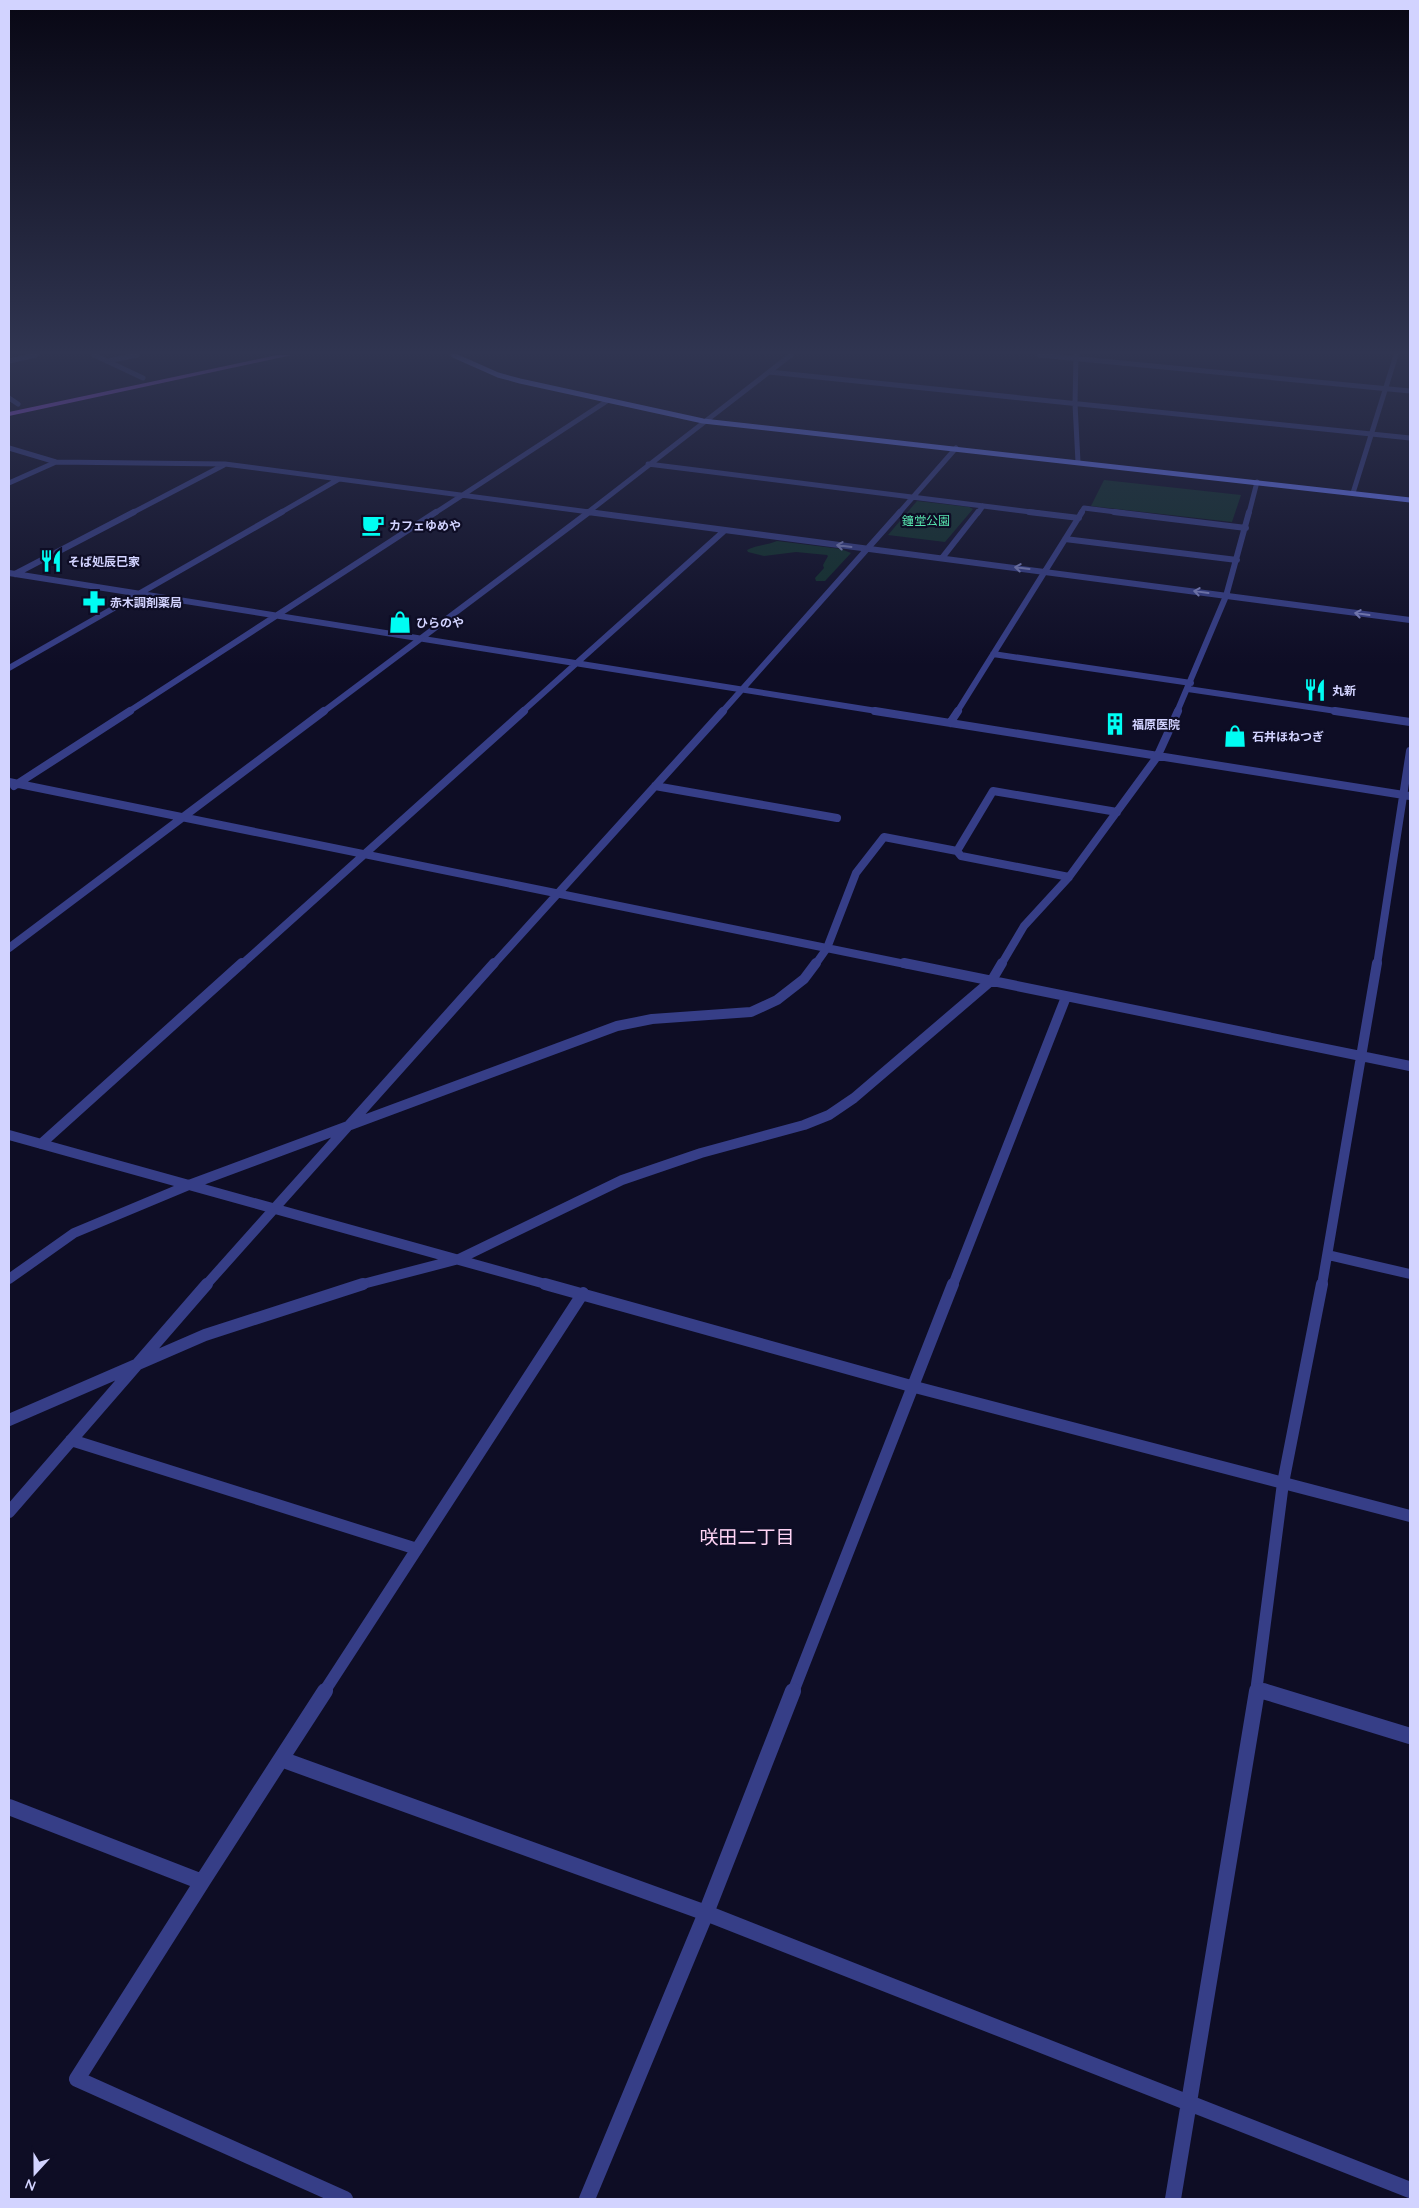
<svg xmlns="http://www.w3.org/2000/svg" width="1419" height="2208" viewBox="0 0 1419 2208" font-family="Quicksand,'Noto Sans JP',sans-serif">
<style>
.green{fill:#10302a}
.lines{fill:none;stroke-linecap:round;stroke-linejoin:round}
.street-far5{stroke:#363e87;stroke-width:5}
.street-far4{stroke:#363e87;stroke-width:6}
.street-far3{stroke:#363e87;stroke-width:8}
.street-far2{stroke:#363e87;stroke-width:10}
.street-far1{stroke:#363e87;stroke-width:12}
.street{stroke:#363e87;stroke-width:16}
.secondary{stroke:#697aff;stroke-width:5}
.primary{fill:#aa59ff;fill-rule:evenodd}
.oneway{stroke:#7c81bd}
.labels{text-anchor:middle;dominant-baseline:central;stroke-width:4.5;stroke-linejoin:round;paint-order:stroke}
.far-park-label{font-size:12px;fill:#57e5ae;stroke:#0e0d25}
.far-poi-label{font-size:12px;font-weight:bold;fill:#d2d3ff;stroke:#0e0d25;text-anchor:start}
.near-neighbourhood-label{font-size:19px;fill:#ffd4f5;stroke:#0e0d25}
</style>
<rect width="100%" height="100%" fill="#0e0d25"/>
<path class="green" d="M1104,480l137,15 -9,27 -141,-16z
M917,501l52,6 4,2 -28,33 -57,-7z
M777,541l64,8 10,4 -26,28h-9l-1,-3 9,-10 -1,-3 5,-9 -1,-1 -31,-3 -32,4 -16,-4 -1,-2c9,-5 21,-5 30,-9z"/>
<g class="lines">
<path class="street-far5" d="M94,355l49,23
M1039,355l371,36
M1076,355l-1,49 3,58
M9,361l27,-6
M108,361l29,-6
M769,372l641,66
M9,398l9,6
M9,448l47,14 169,2 372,49
M648,464l391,49
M9,483l47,-21
M1353,493l43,-138
M132,513l92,-48
M280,513l59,-34
M435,513l172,-112
M587,513l204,-158
M899,513l57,-65
M978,513l5,-7
M1081,513l3,-5 40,5
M1249,513l8,-31"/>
<path class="street-far4" d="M588,512l822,108
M1029,512l50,6
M1114,512l132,16
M1065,539l172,21
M942,558l36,-46
M9,573l874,139
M15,574l119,-62
M993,654l198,29
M9,668l273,-156
M1188,689l155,23
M128,712l308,-200
M323,712l266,-200
M522,712l202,-181
M722,712l178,-200
M957,712l125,-200
M1177,712l49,-116 23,-84"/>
<path class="street-far3" d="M875,711l535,85
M1335,711l75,11
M950,723l8,-12
M9,782l901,183
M14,786l116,-75
M655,786l182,32
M1069,877l-108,-21 -4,-5 36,-60 124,21
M9,948l315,-237
M241,965l283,-254
M493,965l230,-254
M815,965l12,-17 29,-75 28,-36 73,14
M1001,965l23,-39 45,-49 88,-120 21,-46
M1377,965l33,-214"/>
<path class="street-far2" d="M904,963l506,103
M9,1135l540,150
M41,1144l201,-181
M1328,1255l82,19
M9,1279l65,-46 115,-48 428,-159 35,-7 99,-7 26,-12 27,-21 12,-16
M206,1285l288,-322
M359,1285l100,-26 163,-79 79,-27 103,-28 25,-10 25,-17 138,-118 10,-17
M953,1285l113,-288
M1322,1285l55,-322"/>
<path class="street-far1" d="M545,1284l366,102 499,130
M9,1420l196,-85 158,-51
M71,1440l346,109
M9,1512l198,-228
M1257,1689l10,3
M324,1692l259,-399
M793,1692l160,-408
M1256,1692l27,-209 39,-199"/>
<path class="street" d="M325,1691l-44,68 425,154 704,277
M1263,1691l147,45
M9,1807l193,75 79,-123
M202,1882l-125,197 268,120
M587,2199l119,-286 87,-222
M1173,2199l84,-508"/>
<path class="secondary" d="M453,355l45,20 22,6 183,40 707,79"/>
<path class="primary" d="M277,355h15l-283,61v-4z"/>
</g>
<defs><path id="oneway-shaft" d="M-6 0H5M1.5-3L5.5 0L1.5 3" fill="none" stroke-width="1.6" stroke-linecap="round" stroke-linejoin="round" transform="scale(1.25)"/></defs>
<g class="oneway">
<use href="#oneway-shaft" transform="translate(844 546) rotate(-173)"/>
<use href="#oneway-shaft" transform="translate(1022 568) rotate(-173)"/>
<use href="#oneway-shaft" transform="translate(1201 592) rotate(-172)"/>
<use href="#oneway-shaft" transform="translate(1362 614) rotate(-172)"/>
</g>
<linearGradient id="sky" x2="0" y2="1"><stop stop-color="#080714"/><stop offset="0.53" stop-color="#303551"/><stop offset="1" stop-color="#303551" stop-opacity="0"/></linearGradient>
<rect width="1419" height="665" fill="url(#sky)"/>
<defs>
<symbol id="cafe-bare" viewBox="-9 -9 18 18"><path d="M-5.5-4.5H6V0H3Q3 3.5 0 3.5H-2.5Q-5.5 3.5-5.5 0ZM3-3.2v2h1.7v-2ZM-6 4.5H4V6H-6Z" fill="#00fdf3" stroke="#0e0d25" stroke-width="2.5" paint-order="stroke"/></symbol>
<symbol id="restaurant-bare" viewBox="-9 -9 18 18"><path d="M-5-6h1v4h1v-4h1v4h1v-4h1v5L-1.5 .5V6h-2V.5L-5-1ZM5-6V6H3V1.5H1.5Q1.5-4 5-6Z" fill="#00fdf3" stroke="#0e0d25" stroke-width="2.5" paint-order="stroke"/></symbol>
<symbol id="pharmacy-bare" viewBox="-9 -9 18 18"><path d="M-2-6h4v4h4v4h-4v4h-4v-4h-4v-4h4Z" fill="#00fdf3" stroke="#0e0d25" stroke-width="2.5" paint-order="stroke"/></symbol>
<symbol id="shop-bare" viewBox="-9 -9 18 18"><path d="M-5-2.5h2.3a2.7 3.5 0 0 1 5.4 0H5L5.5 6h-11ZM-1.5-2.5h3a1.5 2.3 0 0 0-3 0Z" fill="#00fdf3" stroke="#0e0d25" stroke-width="2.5" paint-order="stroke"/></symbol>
<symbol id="building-bare" viewBox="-9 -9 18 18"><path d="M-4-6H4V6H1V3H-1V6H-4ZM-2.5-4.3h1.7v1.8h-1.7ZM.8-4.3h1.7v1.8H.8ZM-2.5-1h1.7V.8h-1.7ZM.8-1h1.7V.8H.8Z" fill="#00fdf3" stroke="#0e0d25" stroke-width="2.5" paint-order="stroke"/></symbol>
</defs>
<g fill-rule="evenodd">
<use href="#cafe-bare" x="357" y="509" width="32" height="32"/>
<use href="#restaurant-bare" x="35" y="545" width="32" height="32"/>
<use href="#pharmacy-bare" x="78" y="586" width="32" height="32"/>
<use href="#shop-bare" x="384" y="606" width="32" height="32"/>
<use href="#restaurant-bare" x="1299" y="674" width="32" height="32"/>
<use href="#building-bare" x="1099" y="708" width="32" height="32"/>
<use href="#shop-bare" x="1219" y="720" width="32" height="32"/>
</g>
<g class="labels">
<g class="far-park-label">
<text x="926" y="520">鐘堂公園</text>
</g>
<g class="far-poi-label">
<text x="389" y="525">カフェゆめや</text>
<text x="68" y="561">そば処辰巳家</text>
<text x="110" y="602">赤木調剤薬局</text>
<text x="416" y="622">ひらのや</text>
<text x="1332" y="690">丸新</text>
<text x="1132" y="724">福原医院</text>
<text x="1252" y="736">石井ほねつぎ</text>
</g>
<g class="near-neighbourhood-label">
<text x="747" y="1537">咲田二丁目</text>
</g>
</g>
<rect width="1419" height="2208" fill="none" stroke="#d2d3ff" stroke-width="20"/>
<g transform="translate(35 2173) rotate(201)" stroke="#0e0d25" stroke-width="4" paint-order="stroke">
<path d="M0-4L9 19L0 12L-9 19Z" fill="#d2d3ff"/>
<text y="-8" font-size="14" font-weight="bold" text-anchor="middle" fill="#d2d3ff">N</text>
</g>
</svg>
